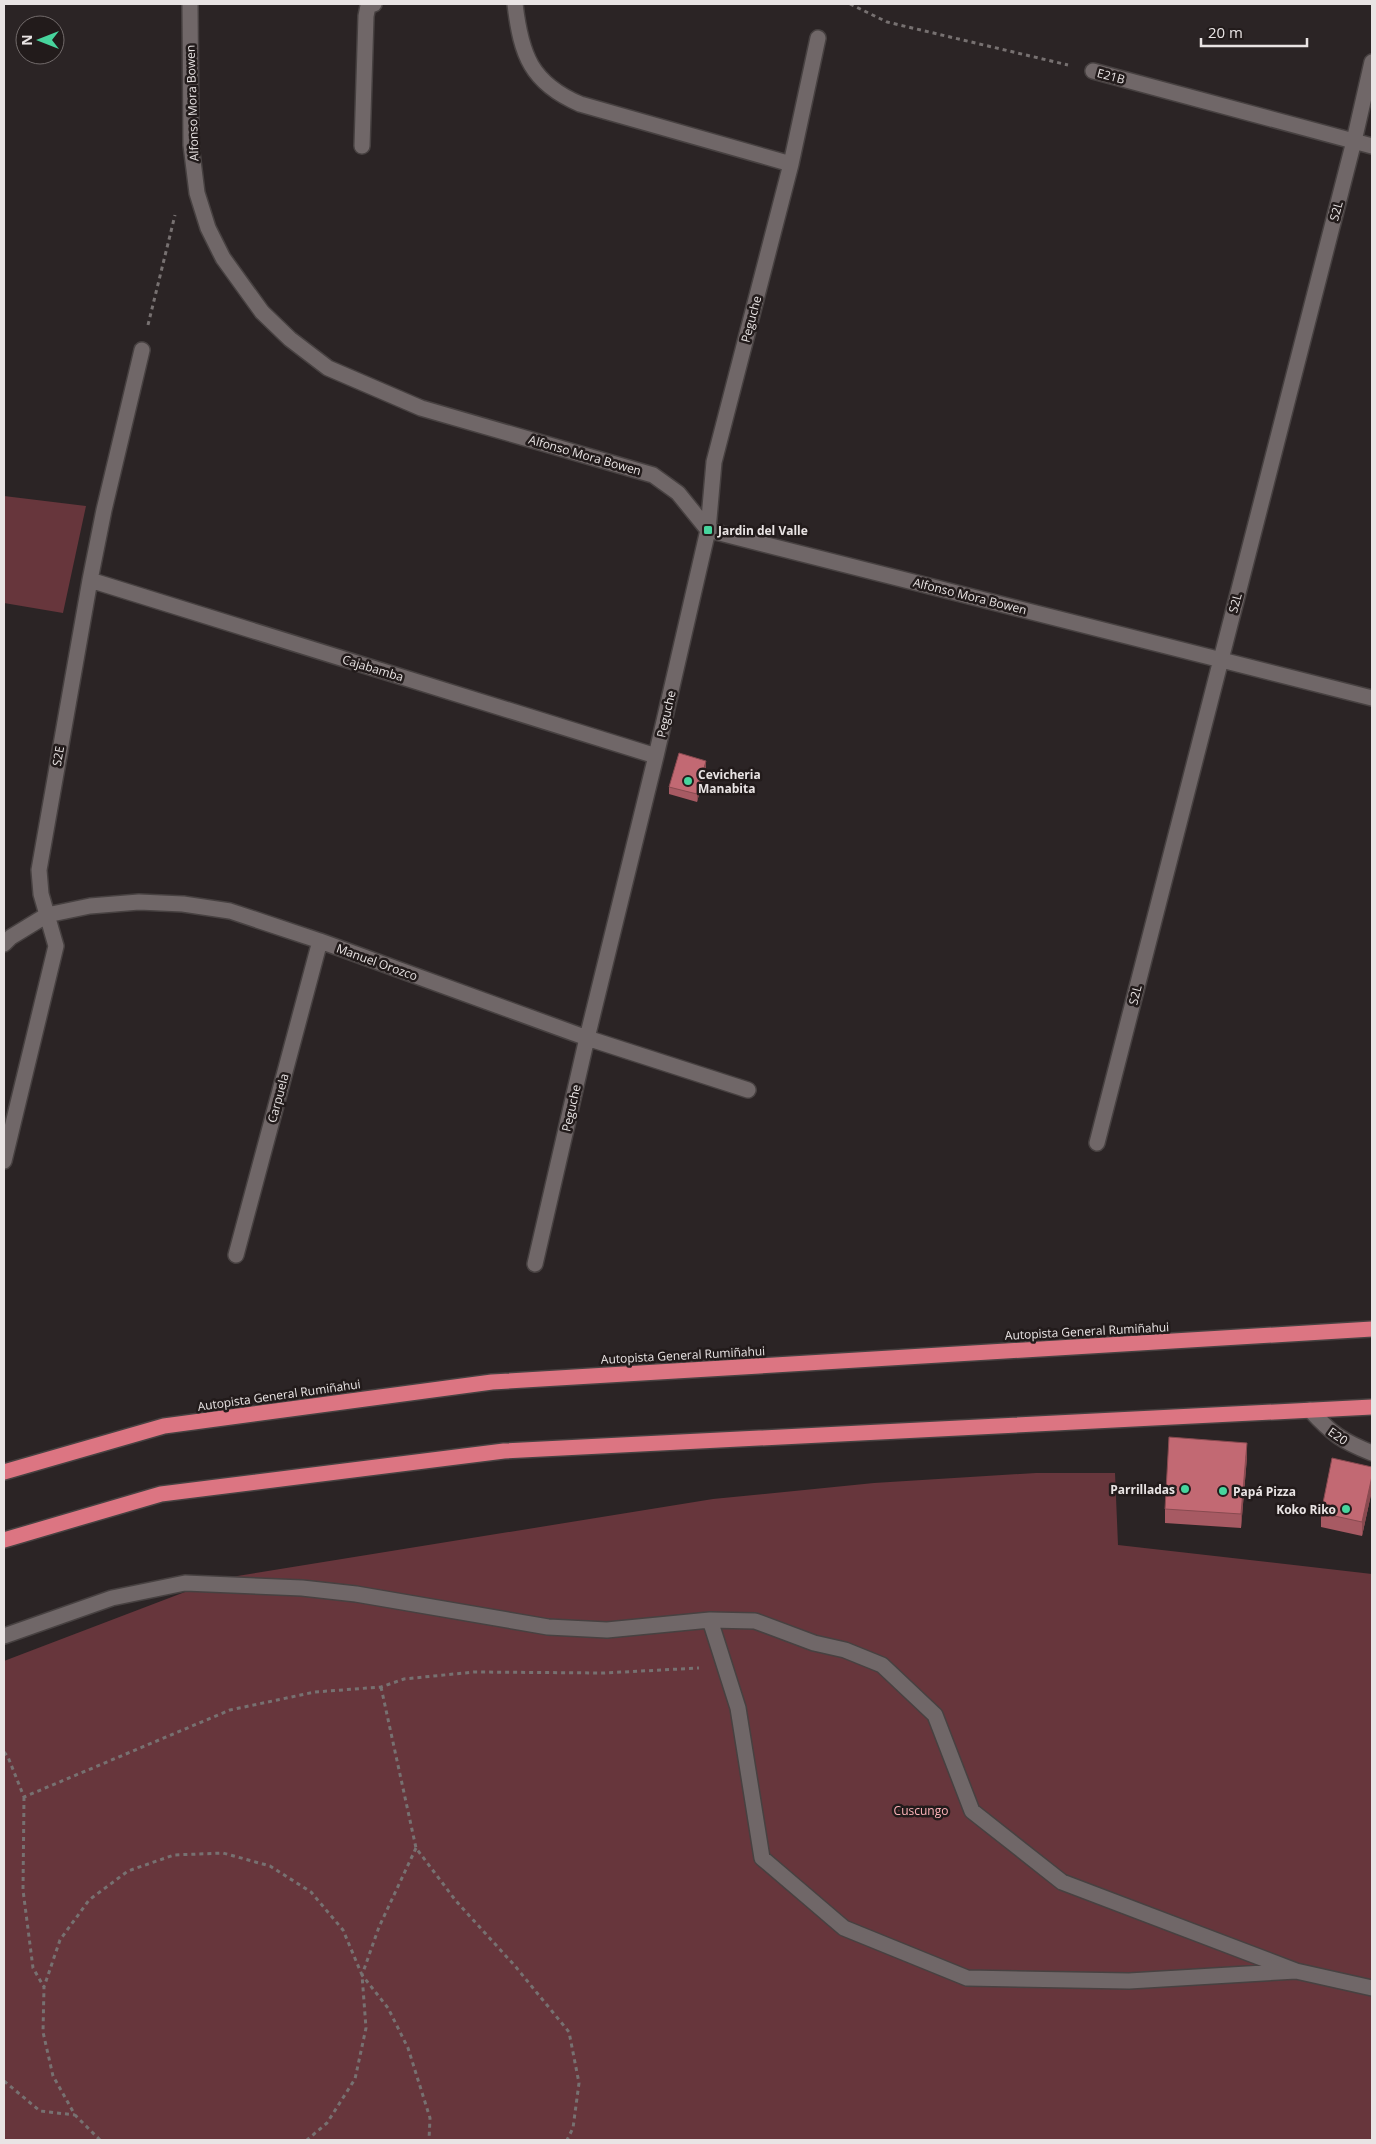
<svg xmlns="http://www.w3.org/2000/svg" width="1376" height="2144" viewBox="0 0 1376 2144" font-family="'Open Sans',sans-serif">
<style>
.green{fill:#67363c}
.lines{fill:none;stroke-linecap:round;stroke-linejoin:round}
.minor-casing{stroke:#474141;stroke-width:18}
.highway-casing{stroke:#474141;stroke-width:18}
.path{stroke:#777171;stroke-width:3;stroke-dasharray:4 4;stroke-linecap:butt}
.minor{stroke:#706768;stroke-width:15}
.highway{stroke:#dc7582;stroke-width:15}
.wall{fill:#a75a63}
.shaded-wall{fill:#884a50}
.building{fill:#c26973;stroke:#884a50}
.poi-dot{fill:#47d49d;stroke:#221b1b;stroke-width:2}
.labels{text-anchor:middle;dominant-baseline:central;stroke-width:5;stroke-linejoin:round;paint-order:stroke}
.street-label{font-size:12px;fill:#e9e4e4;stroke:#221b1b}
.poi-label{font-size:12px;font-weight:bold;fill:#e9e4e4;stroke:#221b1b;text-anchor:start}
.park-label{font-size:12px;fill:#fcb2b8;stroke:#221b1b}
</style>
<rect width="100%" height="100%" fill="#2b2425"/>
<path class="green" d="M4,496l82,10 -23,107 -59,-10z
M1036,1473h79l3,72 254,29v566h-1368v-479l215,-82 494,-80 161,-16z"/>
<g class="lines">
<defs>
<path id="minor" d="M190,4l1,141 6,48 11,35 15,30 39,54 28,27 38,29 93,40 232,67 25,18 30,37 664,168
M515,4c6,51 16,79 65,100l211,60
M1093,71l279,75
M362,146l4,-130 2,-10 6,-2
M90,580l566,176
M4,944l7,-7 36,-22 43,-9 49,-4 44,2 47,7 90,30 267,97 161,52
M1097,1143l257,-1002 18,-79
M4,1161l52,-215 -15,-52 -2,-24 51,-290 14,-70 38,-160
M236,1255l84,-314
M535,1264l52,-226 69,-282 52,-226 6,-68 77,-298 27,-126
M1310,1410c22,24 32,31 62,43
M710,1620l28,88 24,150 82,70 123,50 162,3 167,-10 76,17
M4,1636l108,-38 73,-15 117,5 54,6 192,33 59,3 103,-10 45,1 59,22 31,7 37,15 53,50 37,96 90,71 234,89"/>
<path id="highway" d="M4,1472l160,-46 328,-44 880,-53
M4,1540l157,-46 343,-43 868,-44"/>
</defs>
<use href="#minor" class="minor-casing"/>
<use href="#highway" class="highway-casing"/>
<path class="path" d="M850,4l37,18 181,43
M148,325l27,-110
M381,1687l35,161 40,53 59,65 54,66 10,51 -6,45 -6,12
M4,1752l4,5 16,40 206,-87 85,-18 66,-5 23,-8 70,-7 130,1 95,-5
M24,1797l-1,93 10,78 11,19
M416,1848l-37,79 -17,48 26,33 20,40 22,70 -1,22
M4,2081l36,30 35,4
M100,2140l-25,-25 -22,-39 -10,-44 1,-45 16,-47 29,-40 39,-29 46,-16 49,-2 47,13 41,26 32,38 19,45 4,53 -11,51 -28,44 -20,17"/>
<use href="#minor" class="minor"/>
<use href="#highway" class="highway"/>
</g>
<path class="wall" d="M706,768l-9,34 -28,-8v-7z
M1247,1457l-6,71 -76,-5v-14z
M1372,1467v23l-10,46 -41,-9v-14z"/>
<path class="shaded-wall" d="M706,761v7l-9,34v-8z
M1247,1443v14l-6,71v-14z
M1372,1476v14l-10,46v-14z"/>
<path class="building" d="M679,753l27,8 -9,33 -28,-7z
M1169,1437l78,6 -6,71 -76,-5z
M1332,1458l40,9v9l-10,46 -41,-9z"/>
<g class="poi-dot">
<rect x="703" y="525" width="10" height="10" rx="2.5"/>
<circle cx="688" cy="781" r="5"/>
<circle cx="1185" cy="1489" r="5"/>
<circle cx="1223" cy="1491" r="5"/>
<circle cx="1346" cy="1509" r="5"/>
</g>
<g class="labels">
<g class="street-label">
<text transform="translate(1111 76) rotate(15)">E21B</text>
<text transform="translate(192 103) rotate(-92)">Alfonso Mora Bowen</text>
<text transform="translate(1336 211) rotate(-75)">S2L</text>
<text transform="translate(751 319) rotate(-75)">Peguche</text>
<text transform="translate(585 455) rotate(16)">Alfonso Mora Bowen</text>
<text transform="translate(970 596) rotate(14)">Alfonso Mora Bowen</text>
<text transform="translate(1235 603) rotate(-75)">S2L</text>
<text transform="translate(373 668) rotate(17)">Cajabamba</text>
<text transform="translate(666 714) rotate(-77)">Peguche</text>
<text transform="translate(58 756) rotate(-80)">S2E</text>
<text transform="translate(377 962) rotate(20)">Manuel Orozco</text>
<text transform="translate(1135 995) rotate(-76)">S2L</text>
<text transform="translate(278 1098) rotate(-75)">Carpuela</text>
<text transform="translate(571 1108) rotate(-77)">Peguche</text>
<text transform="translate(1087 1331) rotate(-3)">Autopista General Rumiñahui</text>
<text transform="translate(683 1355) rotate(-3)">Autopista General Rumiñahui</text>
<text transform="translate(279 1395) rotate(-8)">Autopista General Rumiñahui</text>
<text transform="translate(1338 1436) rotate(35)">E20</text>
</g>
<g class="poi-label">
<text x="718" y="530">Jardin del Valle</text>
<text x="698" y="774">Cevicheria<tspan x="698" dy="14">Manabita</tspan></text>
<text x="1175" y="1489" text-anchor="end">Parrilladas</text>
<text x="1233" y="1491">Papá Pizza</text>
<text x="1336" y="1509" text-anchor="end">Koko Riko</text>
</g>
<g class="park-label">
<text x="921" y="1810">Cuscungo</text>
</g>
</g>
<rect width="1376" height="2144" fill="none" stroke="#e9e4e4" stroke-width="10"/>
<g transform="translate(40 40) rotate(270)"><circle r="24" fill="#221b1b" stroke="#726b6b"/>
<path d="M0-4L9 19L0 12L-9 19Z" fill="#47d49d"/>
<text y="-8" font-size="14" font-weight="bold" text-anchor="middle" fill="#e9e4e4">N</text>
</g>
<path d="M1201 38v8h106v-8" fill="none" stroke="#e9e4e4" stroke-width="2.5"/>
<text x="1208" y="38" font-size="15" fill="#e9e4e4" stroke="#221b1b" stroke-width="4" paint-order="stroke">20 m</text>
</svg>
